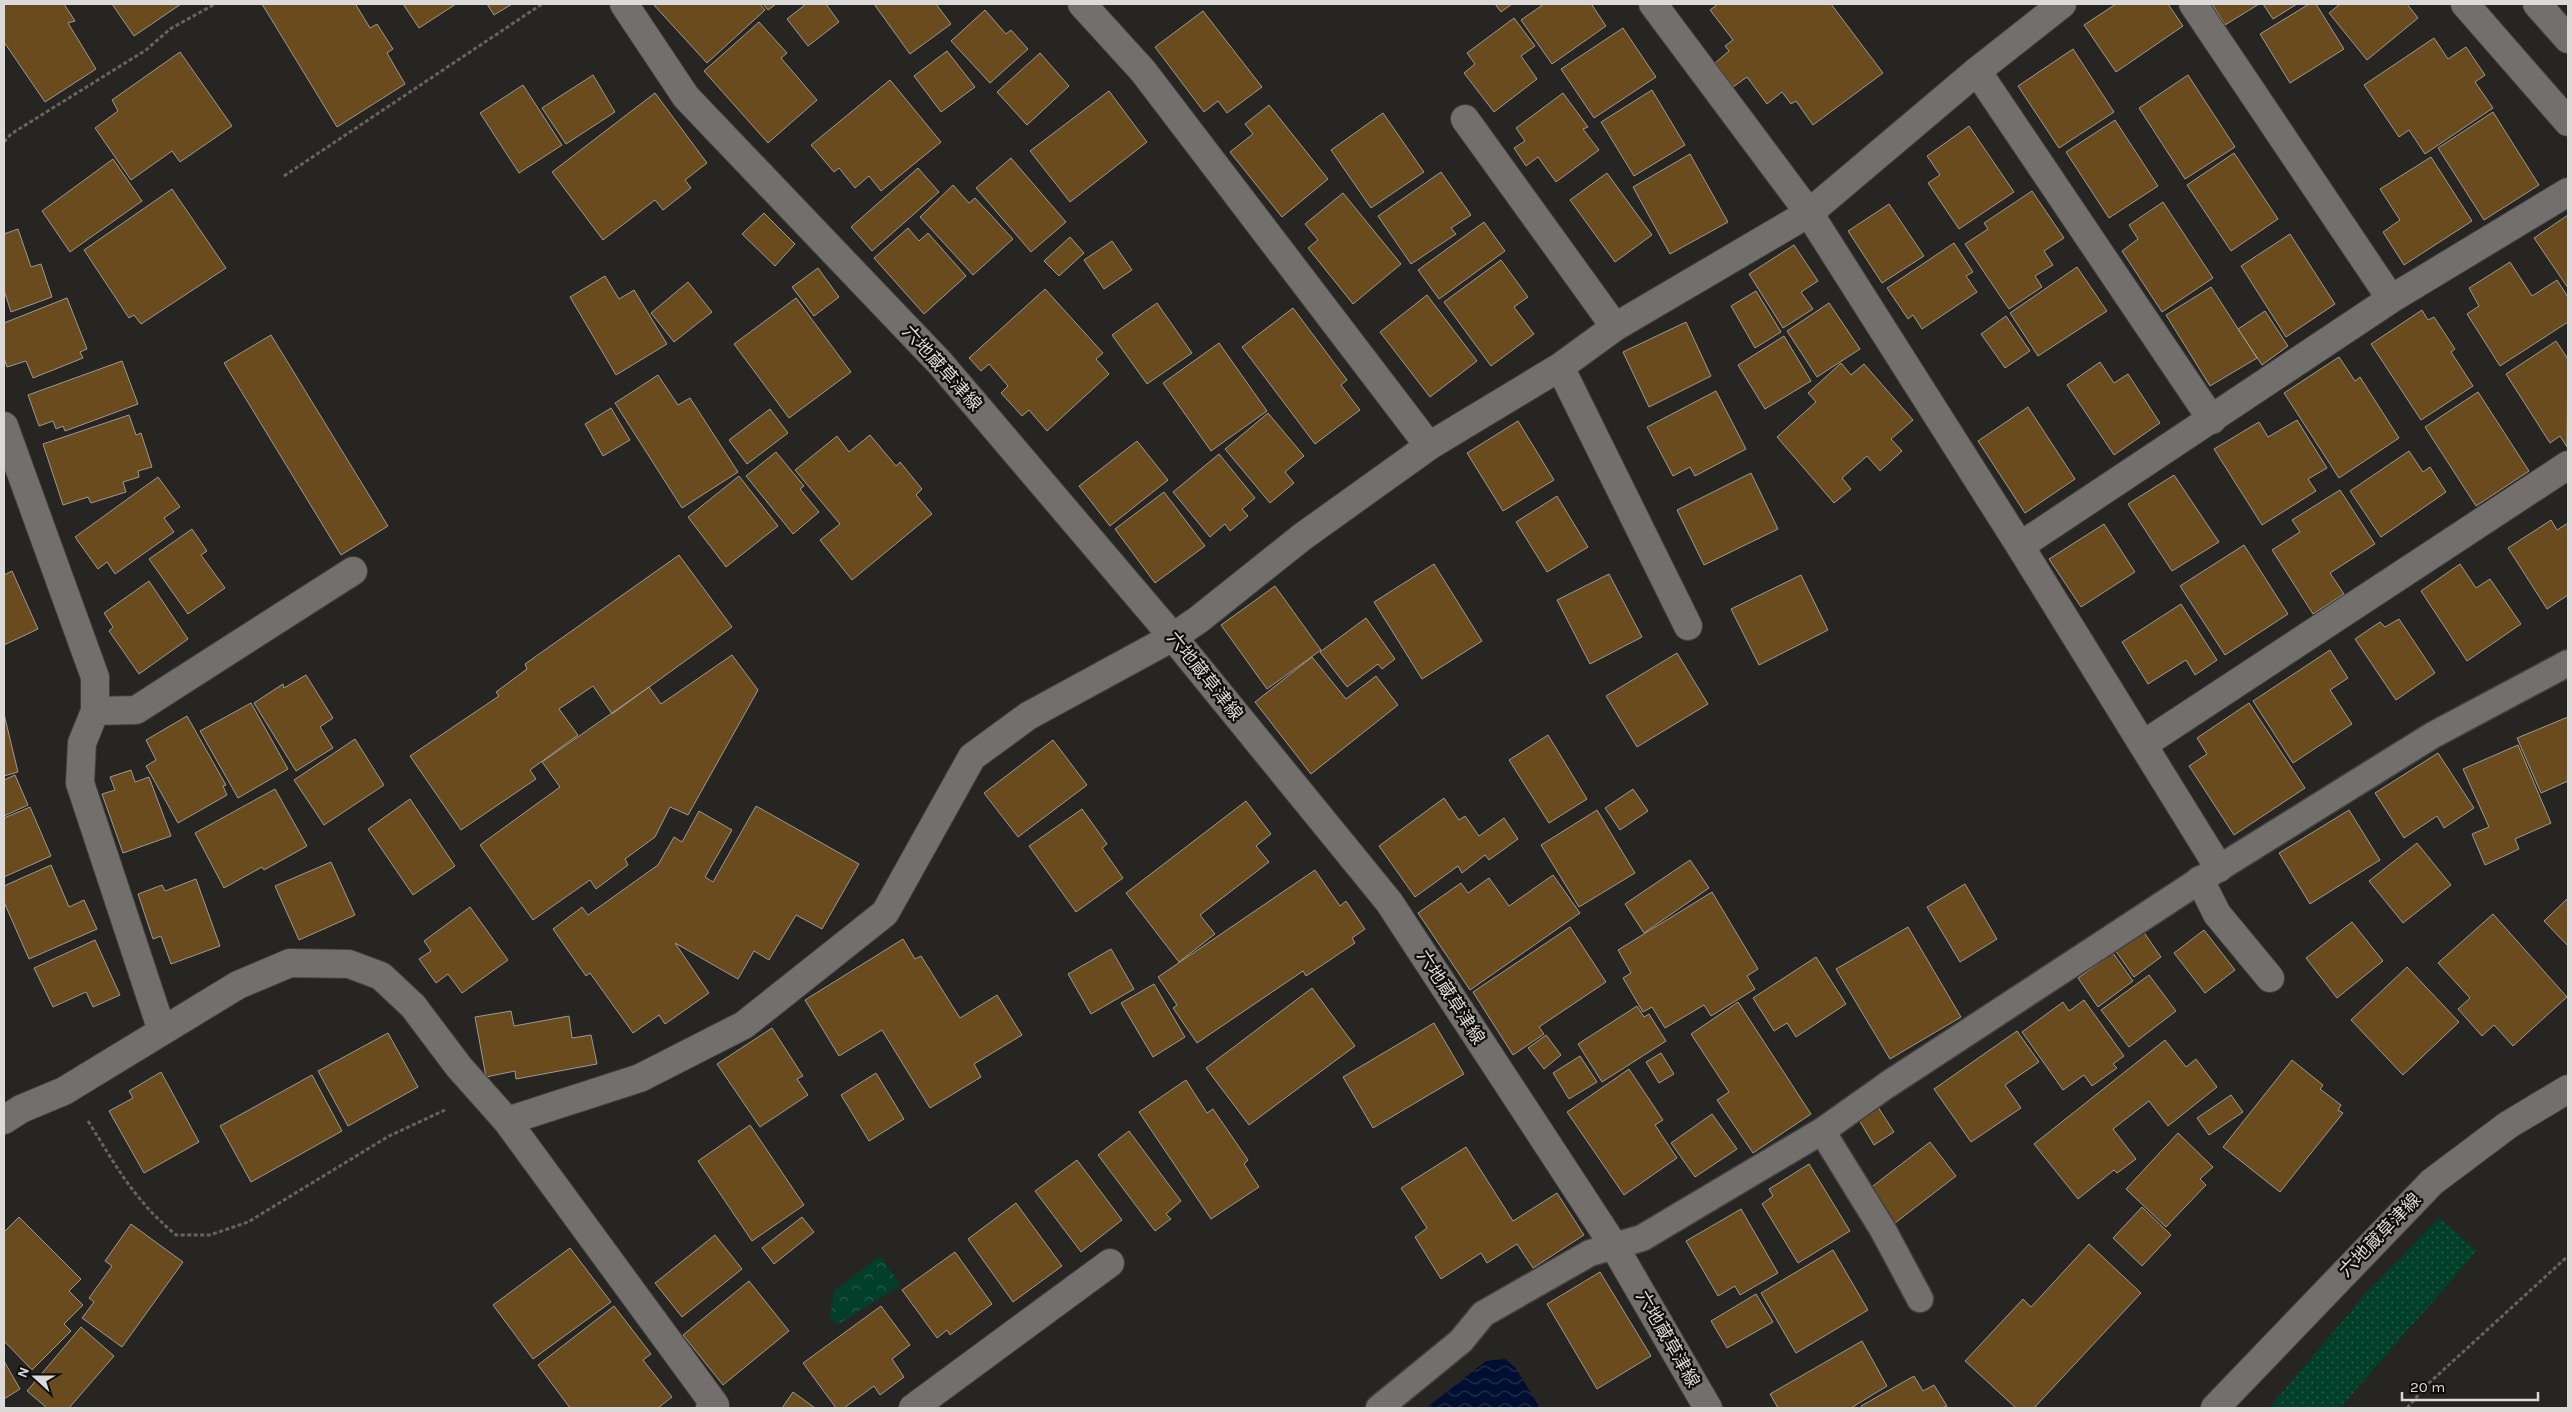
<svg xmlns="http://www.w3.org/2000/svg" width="2572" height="1412" viewBox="0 0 2572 1412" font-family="Karla,'Noto Sans JP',sans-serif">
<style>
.green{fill:url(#green-dots)}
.forest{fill:url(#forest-crowns)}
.water{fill:url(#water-waves)}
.building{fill:#6a4b1e;stroke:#9b9995}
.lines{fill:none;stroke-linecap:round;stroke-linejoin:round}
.service-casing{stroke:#413f3d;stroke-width:29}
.minor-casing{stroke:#413f3d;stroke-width:30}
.secondary-casing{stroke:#413f3d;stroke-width:30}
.path{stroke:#666462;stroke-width:3;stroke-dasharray:4 2.5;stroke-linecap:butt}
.service{stroke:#726f6d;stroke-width:26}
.minor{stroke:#726f6d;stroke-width:28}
.secondary{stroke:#726f6d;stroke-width:28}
.labels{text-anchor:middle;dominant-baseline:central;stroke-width:4.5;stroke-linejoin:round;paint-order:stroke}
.street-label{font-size:18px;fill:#dcdad8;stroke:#0f0e0d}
</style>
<defs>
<pattern id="green-dots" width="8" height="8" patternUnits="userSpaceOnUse" patternTransform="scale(1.25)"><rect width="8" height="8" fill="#013f2b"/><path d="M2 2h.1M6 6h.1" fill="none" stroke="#255a49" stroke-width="1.8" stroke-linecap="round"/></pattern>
<pattern id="forest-crowns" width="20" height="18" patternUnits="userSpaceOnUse" patternTransform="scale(1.25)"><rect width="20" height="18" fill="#013f2b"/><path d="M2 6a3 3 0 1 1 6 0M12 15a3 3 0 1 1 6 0" fill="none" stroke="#255a49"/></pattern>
<pattern id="water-waves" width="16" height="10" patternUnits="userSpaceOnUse" patternTransform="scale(1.25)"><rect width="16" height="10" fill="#000e31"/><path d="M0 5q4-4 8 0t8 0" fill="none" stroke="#25304e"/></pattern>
</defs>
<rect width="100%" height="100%" fill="#272522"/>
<path class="green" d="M2439,1218l38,33 -137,157h-71l97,-115z"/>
<path class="forest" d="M880,1256l21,29 -64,40 -7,-8 4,-26z"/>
<path class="water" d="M1505,1359l10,8 25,41h-114l60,-47z"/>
<path class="building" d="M4,4h60l11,17 -7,2 28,46 -51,33 -41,-60z
M112,4h69l-47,32z
M262,4h97l-3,1 14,23 7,-4 16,25 -6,4 18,31 -68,43z
M403,4h53l-37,24z
M487,4h25l-18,11z
M653,4h107l5,6 -58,53z
M763,4h13l-8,6z
M806,4h20l13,18 -31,24 -21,-27z
M874,4h62l15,20 -41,30z
M1495,4h17l-11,8z
M1544,4h50l-2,1 14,21 -54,38 -31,-44z
M1718,4h113l52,69 -70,52 -17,-24 -5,3 -9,-12 -15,12 -20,-27 -14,10 -18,-24 14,-12 -4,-5 8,-6 -23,-30z
M2116,4h52l15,22 -67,46 -32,-47z
M2212,4h47l-34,21z
M2263,4h34l-24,15z
M2309,4h7l28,45 -54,34 -30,-49z
M2340,4h67l11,14 -51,42 -38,-47z
M985,10l21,24 5,-4 17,19 -38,34 -39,-42z
M1203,11l59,76 -35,26 -9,-12 -14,11 -49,-65z
M1514,18l21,28 -14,10 16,23 -43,33 -30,-39 11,-9 -8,-11z
M759,22l28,31 -6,5 36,42 -49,43 -64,-72z
M1623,28l33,49 -62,41 -33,-49z
M2434,38l14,21 18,-12 19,28 -10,7 18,26 -68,46 -16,-24 -10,7 -35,-52z
M2073,49l41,63 -55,36 -41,-62z
M947,51l28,36 -34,25 -27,-36z
M180,52l52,74 -52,36 -8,-11 -41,29 -36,-52 23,-17 -6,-11z
M1040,53l29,33 -42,39 -30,-33z
M593,75l22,37 -49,32 -24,-36z
M2188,75l47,72 -50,32 -46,-71z
M890,80l51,62 -60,49 -12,-15 -14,12 -16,-20 -5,4 -23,-27z
M523,85l39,60 -43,28 -39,-60z
M1652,90l33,55 -51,31 -33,-54z
M1109,91l38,51 -77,60 -40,-51z
M655,93l52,70 -22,17 6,8 -28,22 -8,-10 -52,40 -51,-68z
M1563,93l25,34 -5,2 16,21 -43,32 -18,-25 -12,9 -12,-18 11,-7 -9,-13z
M1269,105l59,74 -46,38 -52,-65 23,-18 -8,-10z
M2493,112l46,73 -55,35 -46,-72z
M1383,113l41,59 -53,36 -40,-58z
M2115,120l43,66 -49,32 -43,-66z
M1969,126l45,66 -55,37 -31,-46 12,-8 -13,-19z
M2234,153l44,66 -47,32 -44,-66z
M1690,154l38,68 -58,32 -37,-67z
M2431,157l41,64 -68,44 -21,-33 17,-12 -20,-31z
M1011,158l55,64 -35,30 -55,-64z
M113,159l29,42 -72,51 -28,-41z
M918,168l21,24 -67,59 -21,-24z
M1441,172l30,43 -20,13 5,6 -45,30 -33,-48z
M1607,173l45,62 -37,27 -45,-62z
M953,185l16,18 6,-5 38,41 -40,36 -53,-58z
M172,189l54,79 -85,56 -7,-9 -5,3 -45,-68z
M2032,191l32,47 -20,13 9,14 -18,11 7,11 -33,22 -44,-65 23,-15 -4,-6z
M1343,193l58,71 -48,40 -45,-56 10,-8 -13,-16z
M2163,202l50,76 -51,34 -40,-61 16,-12 -9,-14z
M1889,204l35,52 -42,27 -34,-52z
M764,213l31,31 -20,22 -33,-32z
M2568,215v73l-34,-50z
M1484,222l21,29 -66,48 -21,-29z
M908,228l11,13 9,-8 38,43 -42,38 -50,-56z
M18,229l13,38 10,-3 11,33 -41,15 -7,-22v-56z
M2290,234l45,70 -49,33 -45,-71z
M1070,237l14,16 -25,23 -15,-15z
M1112,241l20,29 -28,19 -20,-29z
M1954,243l19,29 -7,4 11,16 -55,37 -9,-14 -5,4 -21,-31z
M1794,245l24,36 -17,11 12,17 -30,19 -34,-54z
M1501,260l27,37 -14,10 20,27 -43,32 -47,-64z
M2510,262l22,34 25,-16 11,17v25l-68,44 -33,-52 12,-8 -10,-18z
M2077,267l30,44 -69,45 -28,-43z
M818,268l21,29 -25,19 -22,-29z
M605,276l14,23 15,-9 33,54 -51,31 -46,-78z
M688,282l24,30 -38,30 -23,-29z
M2211,287l46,71 -47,28 -44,-71z
M1045,289l58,64 -7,6 13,15 -62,57 -18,-21 -7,6 -21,-23 7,-7 -19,-22 -8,7 -12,-13z
M1756,291l25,41 -26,16 -24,-42z
M1427,295l50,66 -47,36 -50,-65z
M67,298l20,51 -7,3 3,6 -50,20 -7,-17 -19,6 -3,-9v-35z
M796,298l55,74 -62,46 -55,-74z
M1157,303l35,50 -45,31 -35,-49z
M1829,303l31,46 -43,28 -30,-46z
M1293,308l54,72 -6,5 19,25 -45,34 -73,-97z
M2422,310l6,10 6,-3 21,32 -4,3 22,34 -52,34 -50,-76z
M2265,311l23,35 -26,19 -24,-36z
M2006,316l24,35 -25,17 -24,-34z
M1686,322l25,54 -62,31 -26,-55z
M271,335l117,191 -47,29 -117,-192z
M1784,336l27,45 -46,28 -27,-44z
M2556,341l12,18 -1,88 -7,-11 -10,7 -44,-69z
M1219,343l48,68 -56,40 -48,-68z
M2339,357l16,24 5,-4 39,61 -60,40 -55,-85z
M122,361l16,43 -73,27 -2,-5 -7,3 -3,-8 -14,5 -11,-31z
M2100,362l14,21 14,-9 32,49 -46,32 -47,-70z
M1841,363l10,12 13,-11 49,56 -22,19 11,12 -22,20 -13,-15 -25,22 9,11 -17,14 -57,-66 39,-35 -8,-9z
M658,375l20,30 12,-7 48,74 -56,36 -67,-105z
M1716,391l30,58 -51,27 -5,-9 -17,9 -26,-49z
M2478,392l51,79 -53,35 -51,-79z
M2028,407l47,72 -50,34 -47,-72z
M611,408l19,32 -27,16 -18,-32z
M770,409l18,24 -41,31 -18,-24z
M1268,413l36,43 -19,16 9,11 -24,20 -45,-54z
M129,415l7,20 5,-2 11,34 -14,4 1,6 -16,5 3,10 -35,11 -3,-6 -25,8 -20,-61z
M2297,420l30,48 -19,11 8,12 -54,34 -48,-76 45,-27 9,15z
M1518,421l36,59 -51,31 -36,-58z
M870,435l26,31 4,-4 22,27 -6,6 16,19 -80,66 -32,-40 20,-16 -45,-54 42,-34 12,16z
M1137,441l31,39 -58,46 -31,-40z
M2409,451l14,21 7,-5 16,25 -65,45 -31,-46z
M776,452l28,34 -4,3 19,23 -26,22 -47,-58z
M1219,454l36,44 -13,11 6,7 -18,15 -5,-7 -15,13 -37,-45z
M1751,473l27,56 -74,36 -27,-55z
M2174,475l45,67 -47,29 -44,-67z
M739,476l39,50 -52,41 -38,-50z
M158,477l22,30 -16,11 10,14 -59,42 -8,-12 -9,7 -23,-32z
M2340,490l35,54 -45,29 14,21 -31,20 -41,-64 28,-18 -8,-12z
M1164,492l41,54 -50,37 -40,-54z
M1557,496l31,51 -41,25 -31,-50z
M2551,520l6,10 11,-7v72l-21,14 -39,-61z
M2104,524l31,48 -54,35 -32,-48z
M192,529l15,22 -6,4 24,33 -37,26 -39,-55z
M2244,545l44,69 -63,41 -45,-69z
M679,555l53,72 -120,87 -19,-28 -34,23 19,26 -48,35 6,9 -75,51 -51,-74 89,-60 -3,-4 31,-23 -2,-5z
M1434,564l48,77 -60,38 -48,-77z
M2460,564l16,24 14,-9 31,45 -54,37 -46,-70z
M12,571l26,58 -34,16v-70z
M1609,574l33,63 -52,27 -33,-64z
M1801,575l27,55 -69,35 -28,-56z
M149,581l39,58 -49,35 -30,-43 4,-4 -9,-14z
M1275,586l46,64 -54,39 -46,-64z
M2181,604l36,56 -22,15 -9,-15 -38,24 -26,-42z
M1366,618l29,41 -13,10 -4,-5 -31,23 -27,-35z
M2399,619l36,54 -39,27 -41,-61 25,-17 5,5z
M2330,650l18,28 -18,12 22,34 -59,39 -40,-62z
M1677,653l31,51 -71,43 -31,-51z
M732,655l26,35 -70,125 -18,-8 -15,30 -30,22 3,6 -32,24 -6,-9 -57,40 -53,-75 80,-58 -18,-25 107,-75 12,17z
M1312,657l34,42 30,-23 22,29 -87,69 -56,-72z
M306,675l27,43 -13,9 13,21 -37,23 -42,-68 29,-19 1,4z
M251,703l37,66 -50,29 -38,-67z
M2249,703l56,85 -71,47 -45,-69 18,-12 -10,-16z
M4,714l14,58 -14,4z
M187,716l39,69 -3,1 4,9 -49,28 -32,-57 10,-6 -10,-20z
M2568,717v64l-27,12 -24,-55z
M1548,735l39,64 -38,24 -40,-63z
M355,739l29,46 -60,40 -30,-45z
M1053,740l34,45 -69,52 -34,-44z
M2518,745l33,78 -36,16 4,10 -34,16 -13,-31 17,-7 -26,-58z
M2438,753l36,55 -30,20 -7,-12 -33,22 -29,-45z
M131,770l4,12 14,-5 22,59 -48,17 -21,-59 13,-4 -5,-13z
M15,775l13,30 -24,11v-36z
M275,789l32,57 -43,24 -2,-3 -38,21 -29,-55z
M1633,789l15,22 -28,19 -15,-22z
M1444,798l15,22 6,-4 14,20 25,-18 14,21 -29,21 -4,-5 -23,18 -4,-7 -43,31 -36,-51z
M410,799l45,67 -42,29 -45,-66z
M1246,801l25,33 -15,12 13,16 -69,53 15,19 -36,28 -53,-69z
M756,806l103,58 -37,65 -26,-14 -27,45 -15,-9 -16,28 -63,-36 34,50 -44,31 -6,-9 -26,18 -43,-60 -4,3 -33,-47 29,-22 6,8 70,-50 16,-28 8,5 17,-31 33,19 -27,47 8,5z
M30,807l21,49 -47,21v-59z
M1082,809l25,35 -5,4 21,30 -47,34 -47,-66z
M1597,810l38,63 -56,34 -38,-62z
M2349,810l31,50 -70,44 -31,-51z
M2417,843l34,42 -48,38 -34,-42z
M1690,860l19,28 -65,45 -19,-29z
M331,862l24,53 -56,25 -24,-54z
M51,865l18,42 15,-7 13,29 -68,30 -25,-57v-16z
M1315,870l25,36 6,-5 19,28 -13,9 3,5 -49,33 -3,-5 -106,72 -24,-35 4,-3 -19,-28z
M1553,875l27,38 -110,77 -52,-77 43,-30 7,10 21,-15 20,28z
M196,879l24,67 -49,18 -10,-28 -8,3 -15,-45 24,-9 3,6z
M1965,884l32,55 -37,23 -33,-55z
M1712,892l46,77 -11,7 8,13 -44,27 -7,-11 -39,23 -13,-21 -9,5 -20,-34 8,-5 -13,-23z
M2568,898v48l-24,-25z
M470,907l38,53 -46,33 -14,-19 -12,9 -17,-24 12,-8 -7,-10z
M2493,914l74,83 -54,49 -19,-21 -12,11 -24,-27 12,-11 -32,-35z
M2352,922l31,39 -46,37 -31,-40z
M1570,927l36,55 -67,45 5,7 -31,21 -40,-63z
M1908,927l53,90 -71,42 -54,-90z
M2204,930l31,40 -30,23 -31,-40z
M2143,931l18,26 -27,20 -19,-27z
M903,939l12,20 6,-3 39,62 37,-23 25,40 -48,29 7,13 -51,31 -48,-78 -43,26 -34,-56z
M95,940l25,55 -27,12 -7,-15 -33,15 -19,-39z
M1111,949l23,40 -43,25 -23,-40z
M2113,953l20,28 -35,26 -20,-29z
M1816,957l30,47 -50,33 -9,-14 -13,8 -21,-33z
M2407,967l52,55 -56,53 -52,-55z
M2149,975l27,36 -47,36 -28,-37z
M1154,984l31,53 -32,20 -32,-54z
M1312,988l43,58 -106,79 -43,-57z
M2084,1000l40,56 -11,8 4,4 -25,18 -8,-11 -21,15 -41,-58 41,-30 6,9z
M1738,1002l73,112 -58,39 -36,-53 12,-8 -38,-58z
M1637,1006l7,11 5,-3 17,27 -64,41 -24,-38z
M511,1011l3,15 55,-10 3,22 19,-3 6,29 -81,15 -1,-8 -29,6 -11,-60z
M1434,1023l30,51 -91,54 -30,-51z
M772,1028l31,48 -6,3 11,16 -48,32 -43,-63z
M2017,1031l22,31 -34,23 16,23 -50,34 -37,-53z
M388,1033l30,54 -70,39 -30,-55z
M1546,1035l15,20 -17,14 -16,-21z
M2165,1040l21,27 10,-8 21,28 -49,39 -19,-25 -36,28 23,30 -19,14 -3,-3 -36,29 -44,-55z
M1661,1053l13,21 -15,9 -13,-21z
M1580,1056l17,26 -28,17 -16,-26z
M2292,1060l31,25 -3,4 21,16 -3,5 5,3 -63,79 -57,-45z
M1629,1069l34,51 -8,5 22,33 -53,37 -57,-83z
M161,1072l38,70 -55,31 -35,-62 24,-13 -4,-7z
M876,1073l28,46 -35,22 -28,-46z
M312,1075l30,56 -91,51 -31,-56z
M1186,1080l21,33 6,-4 35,51 -4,4 15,23 -48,32 -72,-107z
M2231,1095l12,17 -34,23 -12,-17z
M1878,1107l16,25 -20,13 -15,-25z
M1712,1114l25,35 -42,28 -24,-34z
M750,1125l54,80 -52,36 -54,-80z
M1129,1131l52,70 -15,13 5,5 -16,12 -57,-76z
M2178,1133l35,34 -13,12 6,6 -40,42 -40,-38z
M1930,1142l26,34 -61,47 -26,-34z
M1466,1147l47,74 44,-28 27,42 -51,33 -16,-24 -30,19 -6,-10 -40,26 -26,-42 12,-9 -26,-40z
M1077,1160l45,60 -41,32 -46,-61z
M1809,1164l41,67 -52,32 -36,-59 11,-8 -4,-7z
M1016,1203l46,63 -49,36 -45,-63z
M2142,1207l29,28 -29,31 -29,-28z
M1741,1209l37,64 -38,22 -5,-9 -17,10 -32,-55z
M19,1217l62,62 -12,12 14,14 -19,19 7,7 -39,39 -28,-29v-109z
M802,1217l12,15 -40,32 -12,-16z
M131,1224l52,38 -61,85 -40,-29 12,-16 -5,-4 23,-32 -7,-5z
M715,1235l27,34 -60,48 -27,-34z
M2089,1244l52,49 -107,115h-18l-51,-47 58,-62 8,8z
M570,1248l41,54 -78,57 -40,-54z
M1833,1250l35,60 -72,43 -35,-60z
M955,1252l37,52 -42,31 -3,-5 -10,8 -35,-48z
M1600,1272l51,84 -54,33 -50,-85z
M749,1281l40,50 -66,54 -40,-50z
M1756,1294l17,28 -46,26 -16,-27z
M614,1306l37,48 -8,6 29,37 -14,11h-88l-32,-43z
M881,1306l29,39 -18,14 12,18 -24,18 -6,-9 -30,22h-8l-33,-45z
M81,1327l33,29 -45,52h-22l-20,-17z
M1862,1341l25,45 -36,22h-73l-8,-14z
M4,1361l16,28 -16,10z
M1914,1376l9,15 11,-6 13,21 -5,2h-79l-2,-2z
M793,1392l22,16h-33z"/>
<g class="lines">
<defs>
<path id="service" d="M1822,1131l61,99 37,69
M1379,1408l82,-67 22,-27 107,-61 52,-15 180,-107 65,-46 313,-205 233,-145 135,-72"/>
<path id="minor" d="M1082,4l61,67 286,375
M1653,4l156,209 211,333 199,322
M2193,4l198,295
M2465,4l103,118
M2537,4l31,35
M1977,71l235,349
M1465,119l150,208
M1560,367l128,259
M4,426l91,251v34l-13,32 -2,40 82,248
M2020,546l371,-247 177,-107
M95,711l41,-1 217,-139
M2144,744l424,-279
M2200,880l17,34 53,64
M4,1120l17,-11 43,-18 174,-106 52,-22 59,1 32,12 32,30 46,61 48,54 208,284 -5,3
M507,1121l133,-43 104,-53 141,-112 87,-156 56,-41 145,-79 25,-17 104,-83 127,-91 131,-79 55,-40 194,-114 168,-142 85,-67
M913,1408l197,-145"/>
<path id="secondary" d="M624,4l62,93 254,266 233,274 216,265 225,344 94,162
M2215,1408l217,-226 76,-57 60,-36"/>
</defs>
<use href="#service" class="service-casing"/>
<use href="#minor" class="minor-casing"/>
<use href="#secondary" class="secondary-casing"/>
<path class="path" d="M4,142l7,-8 135,-84 24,-21 45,-25
M284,176l258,-172
M88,1121c29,46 45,78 88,114h34l38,-13 141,-86 56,-26
M2407,1408l22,-25 139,-127"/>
<use href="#service" class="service"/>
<use href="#minor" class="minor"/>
<use href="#secondary" class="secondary"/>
</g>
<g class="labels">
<g class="street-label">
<text transform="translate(942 368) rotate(48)">六地蔵草津線</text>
<text transform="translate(1205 676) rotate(51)">六地蔵草津線</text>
<text transform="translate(1451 997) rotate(57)">六地蔵草津線</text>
<text transform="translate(2380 1235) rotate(-46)">六地蔵草津線</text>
<text transform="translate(1668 1339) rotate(60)">六地蔵草津線</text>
</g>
</g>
<rect width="2572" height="1412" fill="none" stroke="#dcdad8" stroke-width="10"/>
<g transform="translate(35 1377) rotate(291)" stroke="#0f0e0d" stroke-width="4" paint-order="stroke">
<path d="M0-4L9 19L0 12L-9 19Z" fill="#dcdad8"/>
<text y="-8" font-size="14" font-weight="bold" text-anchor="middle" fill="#dcdad8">N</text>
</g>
<path d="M2402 1392v8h136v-8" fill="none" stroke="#dcdad8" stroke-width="2.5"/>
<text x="2410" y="1392" font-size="15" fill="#dcdad8" stroke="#0f0e0d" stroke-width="4" paint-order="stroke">20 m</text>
</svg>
